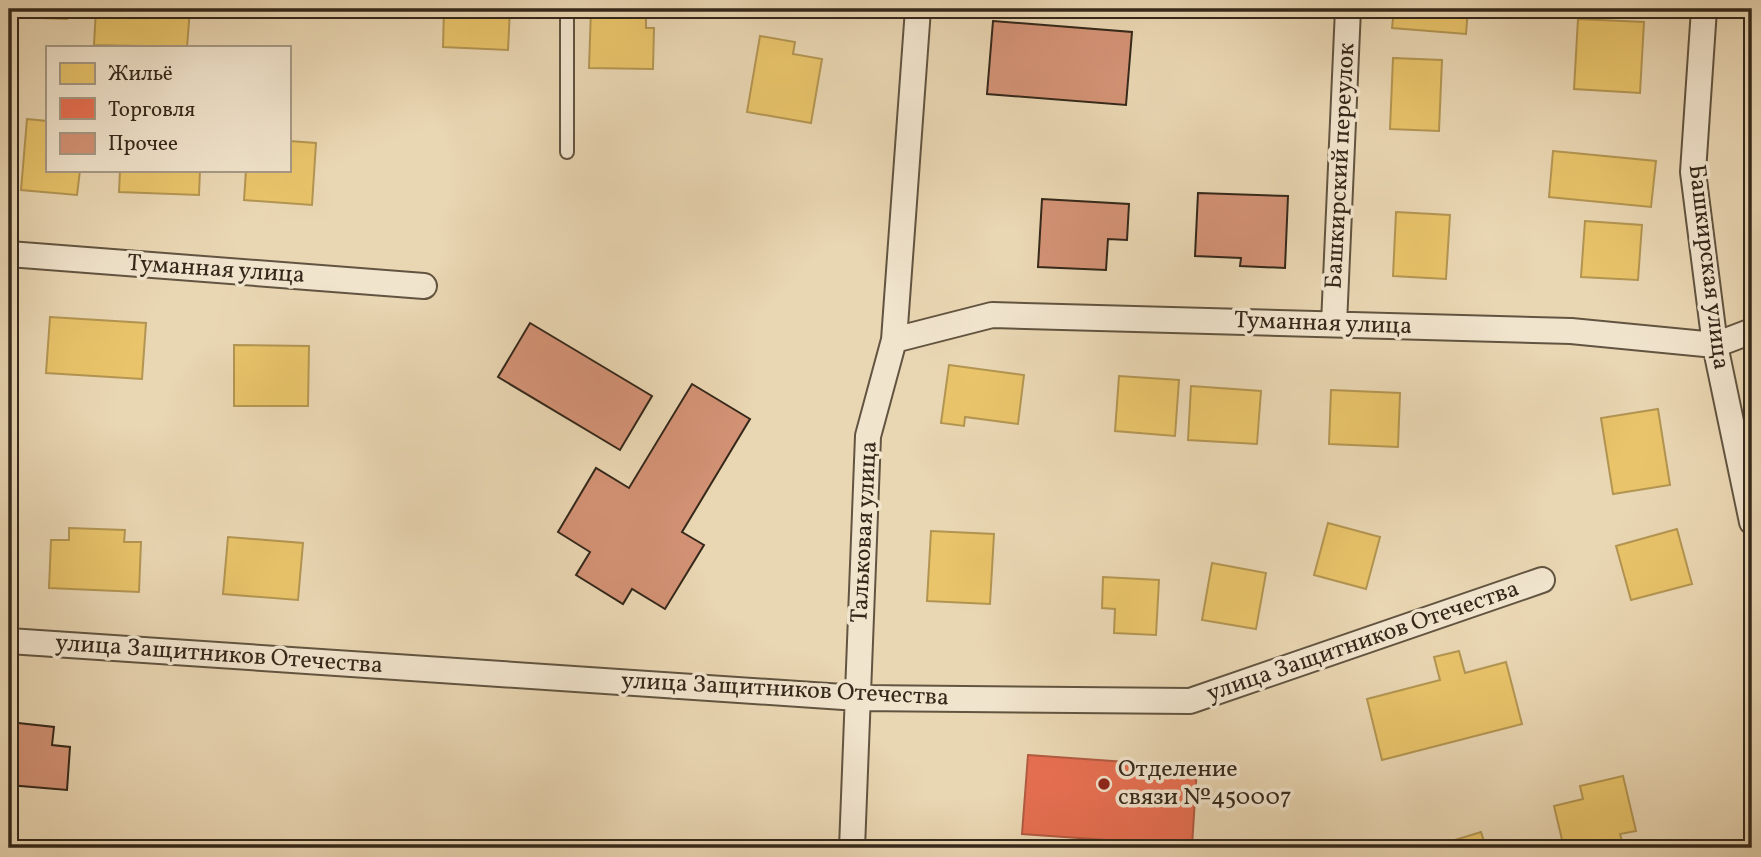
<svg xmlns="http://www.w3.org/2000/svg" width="1761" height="857" viewBox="0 0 1761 857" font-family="Vollkorn,serif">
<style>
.homes{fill:#e9c46a;stroke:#b39552;stroke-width:2}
.shops{fill:#e76f51;stroke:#b25a40;stroke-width:2}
.building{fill:#d39275;stroke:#35281a;stroke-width:2}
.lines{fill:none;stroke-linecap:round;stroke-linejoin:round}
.lane-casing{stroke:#625440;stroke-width:16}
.street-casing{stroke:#625440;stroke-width:28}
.lane{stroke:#f1e4cd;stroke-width:12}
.street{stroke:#f1e4cd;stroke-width:24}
.poi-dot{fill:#8f2418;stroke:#f1e4cd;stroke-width:2.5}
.labels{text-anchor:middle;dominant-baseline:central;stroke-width:7;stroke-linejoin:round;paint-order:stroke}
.street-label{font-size:24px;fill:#35281a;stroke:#f1e4cd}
.poi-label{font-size:24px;fill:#35281a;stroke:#f1e4cd;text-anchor:start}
</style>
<rect width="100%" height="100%" fill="#e9d6b2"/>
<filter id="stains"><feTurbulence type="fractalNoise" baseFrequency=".00286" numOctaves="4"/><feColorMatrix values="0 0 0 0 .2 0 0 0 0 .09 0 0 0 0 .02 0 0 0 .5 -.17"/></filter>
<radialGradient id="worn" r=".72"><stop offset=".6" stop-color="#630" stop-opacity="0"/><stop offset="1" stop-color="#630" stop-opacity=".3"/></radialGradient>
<path class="homes" d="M9,9h58v10l-58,-2z
M96,9h94l-3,38 -93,-2z
M444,9h66l-2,41 -65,-3z
M591,9h55v19h8l-1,41 -64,-1z
M1394,9h74l-2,25 -74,-6z
M1578,19l66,3 -4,71 -66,-4z
M760,36l35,6 -2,12 29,5 -11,64 -64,-11z
M1393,58l49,2 -3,71 -49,-2z
M27,119l20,2v49h33l-3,25 -56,-5z
M289,141l27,2 -4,62 -68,-5 2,-30h43z
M1553,151l103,10 -5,46 -102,-10z
M120,170h80l-1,25 -80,-3z
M1396,212l54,3 -4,64 -53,-3z
M1585,221l57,4 -4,55 -57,-3z
M50,317l96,6 -4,56 -96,-6z
M234,345l75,1 -1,60h-74z
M949,365l75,10 -6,49 -53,-7 -1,9 -23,-3z
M1119,376l60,4 -4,56 -60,-5z
M1191,386l70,5 -4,53 -69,-4z
M1331,390l69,3 -2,54 -69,-3z
M1658,409l12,76 -57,9 -12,-76z
M1328,523l52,14 -14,52 -52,-14z
M69,528l56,2 -1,12h17l-2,50 -90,-4 2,-48h18z
M1677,529l15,55 -61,16 -15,-54z
M931,531l63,3 -4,70 -63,-3z
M228,537l75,6 -5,57 -75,-6z
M1212,563l54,10 -10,56 -54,-9z
M1103,577l56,3 -3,55 -42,-2 1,-24 -13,-1z
M1459,651l6,22 41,-11 16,62 -140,36 -15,-61 73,-19 -6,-23z
M1623,776l13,55 -16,3 4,14h-60l-10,-42 29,-7 -3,-13z
M1481,832l5,16h-53l-1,-1z"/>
<path class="shops" d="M1028,755l169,12 -5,79 -170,-12z"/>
<path class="building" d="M993,21l139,11 -6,73 -139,-11z
M1198,193l90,3 -3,72 -45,-2 1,-8 -46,-2z
M1042,199l87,5 -2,36 -19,-1 -2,31 -68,-3z
M530,323l122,73 -32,54 -122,-73z
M692,384l58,35 -68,113 22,13 -39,64 -33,-20 -9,15 -47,-29 14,-23 -32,-20 38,-64 33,20z
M9,722l45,5 -2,18 18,2 -3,43 -58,-5z"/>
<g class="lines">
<defs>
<path id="lane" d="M567,152v-143"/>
<path id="street" d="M1704,9l-11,163 22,173 37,177
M9,254l415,32
M1334,324l14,-315
M894,340l98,-25 579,16 144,14 37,-14
M9,641l849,57 332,3 352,-121
M852,848l16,-412 26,-96 24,-331"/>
</defs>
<use href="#lane" class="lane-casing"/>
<use href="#street" class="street-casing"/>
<use href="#lane" class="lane"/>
<use href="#street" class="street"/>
</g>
<circle class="poi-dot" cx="1104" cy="784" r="7"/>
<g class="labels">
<g class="street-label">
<text transform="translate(1341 166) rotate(-87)">Башкирский переулок</text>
<text transform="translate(1708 267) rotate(83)">Башкирская улица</text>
<text transform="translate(216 270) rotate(4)">Туманная улица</text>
<text transform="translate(1323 324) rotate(2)">Туманная улица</text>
<text transform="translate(865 532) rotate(-87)">Тальковая улица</text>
<text transform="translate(1363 642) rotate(-19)">улица Защитников Отечества</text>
<text transform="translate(219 655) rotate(4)">улица Защитников Отечества</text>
<text transform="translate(785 690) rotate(3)">улица Защитников Отечества</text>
</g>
<g class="poi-label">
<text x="1118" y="770">Отделение<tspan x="1118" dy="28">связи №450007</tspan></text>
</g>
</g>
<rect width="1761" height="857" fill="none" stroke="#e9d6b2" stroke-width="35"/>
<rect x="10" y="10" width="1740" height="836" fill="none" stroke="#35281a" stroke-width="3.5"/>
<rect x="18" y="18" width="1726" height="822" fill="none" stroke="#35281a" stroke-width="2"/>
<rect x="46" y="46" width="245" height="126" fill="#f1e4cd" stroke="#a69985" stroke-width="2"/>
<rect x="60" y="63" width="35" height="21" fill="#e9c46a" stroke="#a69985" stroke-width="2"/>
<text x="108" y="80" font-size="21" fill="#35281a">Жильё</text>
<rect x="60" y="98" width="35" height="21" fill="#e76f51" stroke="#a69985" stroke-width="2"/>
<text x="108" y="116" font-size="21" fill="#35281a">Торговля</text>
<rect x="60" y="133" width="35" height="21" fill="#d39275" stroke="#a69985" stroke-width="2"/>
<text x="108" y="150" font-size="21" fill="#35281a">Прочее</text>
<rect width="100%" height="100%" filter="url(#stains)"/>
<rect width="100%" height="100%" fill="url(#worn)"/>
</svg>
